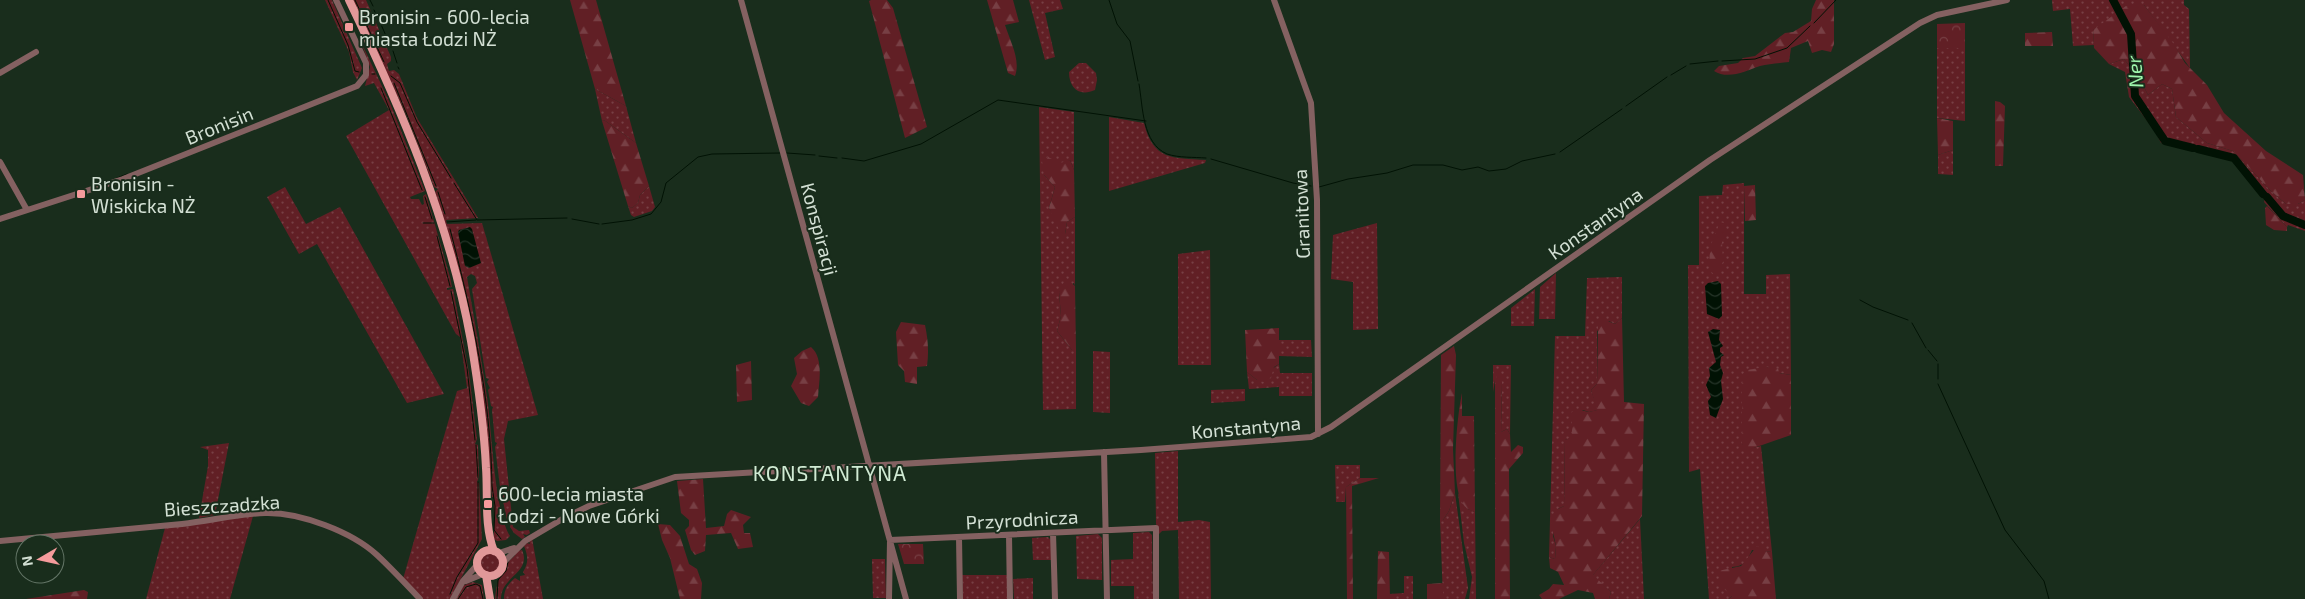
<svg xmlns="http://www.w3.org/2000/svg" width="2305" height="599" viewBox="0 0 2305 599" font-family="'Exo 2',sans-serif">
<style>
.grass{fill:url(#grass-dots)}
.forest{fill:url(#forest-firs)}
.park{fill:url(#park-crowns)}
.water{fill:url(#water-waves)}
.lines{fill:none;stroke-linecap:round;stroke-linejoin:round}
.stream{stroke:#011204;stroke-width:1}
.river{stroke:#011204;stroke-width:8}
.minor{stroke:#846161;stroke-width:6}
.major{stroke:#e19899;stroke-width:8}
.poi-dot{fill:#f59b9c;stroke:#192d1c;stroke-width:2}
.labels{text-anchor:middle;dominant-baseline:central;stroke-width:4;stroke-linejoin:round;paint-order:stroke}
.poi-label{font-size:19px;fill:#d3e0d4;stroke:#192d1c;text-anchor:start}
.street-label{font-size:19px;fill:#d3e0d4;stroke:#192d1c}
.water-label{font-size:20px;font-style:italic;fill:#9ef6ac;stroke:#192d1c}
.quarter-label{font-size:21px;letter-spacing:1px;fill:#d1ebd4;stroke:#192d1c}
</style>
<defs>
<pattern id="grass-dots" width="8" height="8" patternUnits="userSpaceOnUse" patternTransform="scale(1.25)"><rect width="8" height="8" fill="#611f25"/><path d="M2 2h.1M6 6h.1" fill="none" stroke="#773f44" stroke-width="1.8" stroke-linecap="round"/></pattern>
<pattern id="forest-firs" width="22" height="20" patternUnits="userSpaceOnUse" patternTransform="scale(1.25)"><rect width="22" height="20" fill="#611f25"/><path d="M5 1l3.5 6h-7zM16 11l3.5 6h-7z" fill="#773f44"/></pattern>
<pattern id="park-crowns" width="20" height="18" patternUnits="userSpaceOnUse" patternTransform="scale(1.25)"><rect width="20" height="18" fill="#611f25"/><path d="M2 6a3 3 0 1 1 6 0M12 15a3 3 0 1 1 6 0" fill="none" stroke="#773f44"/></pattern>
<pattern id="water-waves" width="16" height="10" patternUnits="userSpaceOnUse" patternTransform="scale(1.25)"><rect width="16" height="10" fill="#011204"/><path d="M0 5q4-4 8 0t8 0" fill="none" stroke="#253428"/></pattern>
</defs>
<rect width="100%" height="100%" fill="#192d1c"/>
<path class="grass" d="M325,0h7l30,68 -5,12 -4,-8 -4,-20z
M353,0h13l25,57v4l-4,3 2,7 5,-1 5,4 18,44 61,100 -32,2 1,4 35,-1 56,192 -30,6 -4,18 9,88 6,4 10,-1 1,3 -3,2 -4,-1 2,3 -3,2 -8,-6 -4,-6 1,-4 -4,-3 -7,-33 -5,-40 2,-4 -2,-1 -3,-32 1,-3 -2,-1 -3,-16 2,-2 -3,-6 2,-3 -3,-1 -14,-89 5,-6 -2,-7 -4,-2 -4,3c7,40 14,80 20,120 5,32 7,114 23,139l-4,4 -9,1 -3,-2v-42h-2l-5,-50 -34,-196 -18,-59 3,-3 -4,-2 -27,-70z
M1029,0h31l3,9 -18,4 10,44 -10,3z
M2052,0h132v5l5,4 1,59 -46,-63 -51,25 1,15 -21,1 -3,-37 -17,2z
M361,42l29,61 35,88 -15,6 1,2h8l3,6 2,-1 -1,-8 3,-2 24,83 2,10 -5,1v2l6,-1 16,84 8,66 -2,5 3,1 1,32 -2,5 2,1 3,56 -32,60h-28l-19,-20 54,-188 10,-3 -7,-51 -4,-3 -110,-198 43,-26 -15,-27 -9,3 5,-19z
M1937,48h28v73l-28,-3z
M2124,59l17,22 7,14 14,-11 10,5 4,28 31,26 26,8 37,39 16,14h12l7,-4v31l-17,-6 -1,2 -23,-25 1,-4 -31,-38 -73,-17 -6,-12 -26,-34 -4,-25 -16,-8z
M1079,63h7l10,10 1,7 -2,10c-16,7 -26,-2 -26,-18z
M595,89l31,17 10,37 -32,-23 -2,1z
M1039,107l35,5v58l-4,-10 -26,15 11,12 -6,21 16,26 2,-12 8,-5v69l-1,-3 -15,9 2,24 -4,15 15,19h4v59l-33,1z
M1109,117l35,6c9,37 28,35 62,37l-1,3 -96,28z
M1953,150v25l-15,-1v-19z
M1744,183v111h22v-19l24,-1 1,101 -12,-2 -12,-6 -25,21v56l6,5 13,-3 11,106 -20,-2c-5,11 -7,16 -20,17v29l-3,3h-20l-9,-130 -11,3 -1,-207h11v-69l23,-1 1,-10z
M649,186l6,21 -3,4 -18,6 -3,-2 -3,-9 4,2 6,-5 2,-8z
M285,187l21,37 34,-17 104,187 -37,9 -90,-159 -18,10 -32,-57z
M1377,223l1,106 -25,1v-48l-22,-3 2,-44z
M1210,250l1,115h-33v-111z
M1556,273l-1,46h-16l1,-32z
M1622,277v41l-7,6 -6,-3 -12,10v53l-6,6 7,20 -9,2 -6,-2 -11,9v19l-7,2 -1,66 -6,3 -5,27 3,10 -1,13 -6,-2 6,-221h30l2,-58z
M1535,289l-1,37h-23v-18z
M1279,340h32l1,17 -33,-1z
M1093,351l17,1v61l-17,-1z
M1279,364l1,9h32v23h-33v-9l-30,2 -2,-17 10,8z
M1493,365h18l-1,69 -3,-5 -6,3 1,-49 -7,-3 -2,12z
M1245,389v12l-34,2v-13z
M229,443l-14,72 -16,3 9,-52v-16l-8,-3z
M1178,451v71l21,-2 11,2 1,77h-32l-1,-69 -16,1 -3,3 -3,-10 -1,-71z
M1335,465h25v13l-14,9 -1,15h-9z
M1455,493l13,95 -3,11h-22l-3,-79h3l6,-9z
M1458,493l10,16 7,3 1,87h-7l3,-22 -8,-34z
M253,516l-23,83h-84l19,-71z
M1640,519l4,80h-35l2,-7 -19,-16z
M1149,532l3,3 1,64h-19v-13h-23v-26l22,-1v-26z
M1098,534l4,4v42l-25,-1 -1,-43z
M1048,537l3,3v20h-18l-1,-22z
M532,538l11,61h-39c0,-10 4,-15 11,-21l5,3v-5l5,-1 -2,-3c6,-10 5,-16 1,-26l3,-3 3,1 -1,-3z
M522,550c10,23 -21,26 -21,49h-6c2,-22 8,-32 23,-48z
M480 563a10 10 0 1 1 20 0a10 10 0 1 1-20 0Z
M872,559h13l1,39h-13z
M962,575h45v24h-44z
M1404,576h9v23h-23l-1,-5 15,-1z
M1033,578v21h-19l-1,-20z
M473,582l9,3 2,14h-28l8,-14z"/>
<path class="forest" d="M570,0h26l30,106 -31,-17z
M871,0h16l6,8 34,119 -22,11 -36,-137z
M987,0h26l6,22 -14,3c5,16 16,35 10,51l-7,-3z
M1816,0h18v44l-3,8 -9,-2 -10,3 -4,-12 -17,7 -2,14c-9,1 -20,2 -29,4 -14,5 -32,14 -46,5l5,-5 19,-3 5,-5 12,-2 30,-23 8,-1 18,-11 1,-12z
M2144,5l29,38 12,20 22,22 17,28 42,38 37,24 2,25 -7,4h-12l-16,-14 -37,-39 -26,-8 -31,-26 -4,-28 -10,-5 -14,11 -7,-14 -17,-22 -15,5 -15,-16 -1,-18 33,-24z
M2052,32l1,14h-28v-13z
M1995,101l5,1 5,4 -2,60h-8z
M1937,118l16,3v29l-15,5z
M604,120l32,23 13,43 -9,9 -2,8 -6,5 -4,-2 -26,-85z
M1048,157l12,6 10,-3 4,10 1,47 -8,5 -2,12h-4l-12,-26 6,-21 -11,-12 -2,-14z
M1755,185l1,35 -11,1 -1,-35z
M2267,206l20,21v4l-13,-1 -8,-5 -1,-17z
M1720,222l4,1c4,8 4,12 -2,19l1,20 -8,13 -6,-5 1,-23z
M1066,278l9,8 1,64h-4l-15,-19 4,-15 -2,-24z
M1622,318l2,84 20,2 -2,112 -49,59 18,17 -2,7h-14l-2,-6 -15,-3 -19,9h-17l-3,-4 10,-6 4,-5 11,1 -6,-13 -8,-4 -1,-11 6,2 1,-13 -6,-28 8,-9 6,-3 1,-66 7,-3v-18l-4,-4 8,-6 13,3 8,-2 -6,-20 6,-6 1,-61 5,-4 12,5z
M901,322l24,3c3,14 4,27 2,41l-10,1v17l-12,-2 -1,-11 -6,-6 -2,-33z
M1279,328v36l-5,3 -3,11 -7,4 -7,-2 -10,-8 -2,-42z
M1454,346l2,9 -3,94 2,44 -6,18 -6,9h-3l1,-165z
M811,347c13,11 8,35 7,50l-9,9 -8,-3 -10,-17 6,-12 -3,-16 8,-7z
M751,361l1,39 -15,2 -1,-37z
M1766,367l12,1 1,5 12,2v60l-43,15 -4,-2 -2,-4v-69l5,-5z
M1498,374l4,8 -1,50 6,-3 3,5 1,18 7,-7 5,2v6l-14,16 1,130h-15v-219z
M1462,393v23h12l1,96c-7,-2 -11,-5 -14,-12 -10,-20 -4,-84 1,-107z
M1360,478h19l-27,8 1,113h-6l-1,-112z
M703,479l3,49 18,-2 3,-12 4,-4 20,7 -8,8 1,8h6l3,14 -15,2 -7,-16 -25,2 -1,16 -10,4 -4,-5 -6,-20 4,-4v-6l-8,-7 -4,-32z
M658,524l12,1 10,11 9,28 8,5 5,14 -1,16h-21l-10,-41 -8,-18z
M1757,546l8,5 7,1 4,47h-47l3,-3 -10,-9 -4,-16 23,-5z
M1378,551l11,1 1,47h-13z
M1443,583v16h-16v-15z
M84,590l4,2 -1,7h-61z"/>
<path class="park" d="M1965,23v25h-28v-24z
M898,544h25l1,20h-20z"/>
<path class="water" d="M470,227l2,2 9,34 -12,5 -4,-2 -7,-34 1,-2z
M1718,281l3,3 1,32 -3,3 -12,-5 -2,-28 3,-3z
M1713,329l7,1 -1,10 4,6 -3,2v4l4,3 -3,2 -1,8 3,8 -2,8 2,18 -7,19 -6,-3 -2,-14 3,-4 -5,-12 4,-9 -1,-8 7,-6 -8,-30z"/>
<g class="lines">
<path class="stream" d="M328,0l20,45 7,26 4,1
M355,0l29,62
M370,0l3,6
M1109,0l8,24 13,17 8,40
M374,10l3,6
M379,20l12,27
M1814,23l22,-23
M393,51l4,12
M1722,61l33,-2 32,-11 23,-22
M1690,64l28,-3
M398,67l1,2
M372,74h3
M1671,75l15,-9
M391,76l9,7 17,39 34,56
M394,83l42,103
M1139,84c4,23 3,59 28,70 12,4 27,3 39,4
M381,88l41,102
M1626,106l41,-29
M1560,152l62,-43
M787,153l28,2
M819,156l18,2
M842,158l22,3 57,-17 77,-44 148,21
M1211,159l82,24 18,3
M117,178l10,-4
M454,183l23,37 90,-2
M1319,187l29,-8 39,-6 26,-8h30l19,5 16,-3 11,4 17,-2 16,-8 33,-7
M438,192l7,22
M425,197l7,22
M572,219l27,5
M447,222l29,-2
M423,223h11
M602,224l30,-4 19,-6 10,-12 5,-19 32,-26 14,-3 69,-1
M450,229c22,84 41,170 42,257l3,20 -1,24 7,9
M437,236l13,50
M451,291l16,77 8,72
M1860,300l13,7 35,13
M1912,323l14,25
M1928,350l9,11
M1938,364v15
M1938,384l67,146 39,51 5,18
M476,445l2,33
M450,594l7,-17 21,-34v-61
M458,599l8,-12 10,-3 4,2 3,13
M497,599l1,-19 8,-9 2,-9 7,-7"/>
<path class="river" d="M2113,0l18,34 4,62 30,45 28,7
M2198,149l36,9 29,36
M2267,197l16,19 22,9"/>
<path class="minor" d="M741,0l165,599
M1274,0l37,103 6,97 1,234
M0,73l36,-21
M0,162l27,48
M0,219l123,-40 234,-93 9,-11v-12l-30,-63
M1104,452l3,147
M1053,533l2,66
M1009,535l1,64
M959,537l1,62
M0,541c61,-6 121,-11 182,-17 28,-3 55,-10 83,-11 35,-1 87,19 112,42 15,14 29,29 43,44
M499,553l15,-5
M503,563l22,-22 39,-23 25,-12 86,-29 466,-27 170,-13 20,-10 379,-267 210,-137 17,-8 70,-15
M466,581l17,-7
M453,599l10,-18 14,-16
M889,599l1,-59 266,-12v71"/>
<path class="major" d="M349,0c53,110 100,220 122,341 7,42 13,85 15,127 2,26 -2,58 8,83
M477 563a13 13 0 1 1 26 0a13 13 0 1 1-26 0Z
M486,575l4,24"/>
</g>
<g class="poi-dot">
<rect x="344" y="22" width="10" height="10" rx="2.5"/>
<rect x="76" y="189" width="10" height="10" rx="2.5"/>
<rect x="483" y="499" width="10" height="10" rx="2.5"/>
</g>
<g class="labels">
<g class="poi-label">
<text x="359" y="16">Bronisin - 600-lecia<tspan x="359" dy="22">miasta Łodzi NŻ</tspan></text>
<text x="91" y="183">Bronisin -<tspan x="91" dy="22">Wiskicka NŻ</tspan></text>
<text x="498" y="493">600-lecia miasta<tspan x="498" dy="22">Łodzi - Nowe Górki</tspan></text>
</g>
<g class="street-label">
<text transform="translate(219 125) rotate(-22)">Bronisin</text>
<text transform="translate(1301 214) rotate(-92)">Granitowa</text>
<text transform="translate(1595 223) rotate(-35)">Konstantyna</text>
<text transform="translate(820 229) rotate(75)">Konspiracji</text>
<text transform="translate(1246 427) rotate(-5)">Konstantyna</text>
<text transform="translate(222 505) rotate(-4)">Bieszczadzka</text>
<text transform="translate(1022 519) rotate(-3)">Przyrodnicza</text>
</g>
<g class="water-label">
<text transform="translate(2134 72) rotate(-95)">Ner</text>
</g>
<g class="quarter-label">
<text x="830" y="472">KONSTANTYNA</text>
</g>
</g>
<g transform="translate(40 559) rotate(261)"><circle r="24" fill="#192d1c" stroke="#637566"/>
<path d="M0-4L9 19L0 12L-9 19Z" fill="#f59b9c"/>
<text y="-8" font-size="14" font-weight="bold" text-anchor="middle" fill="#d3e0d4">N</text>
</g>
</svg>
